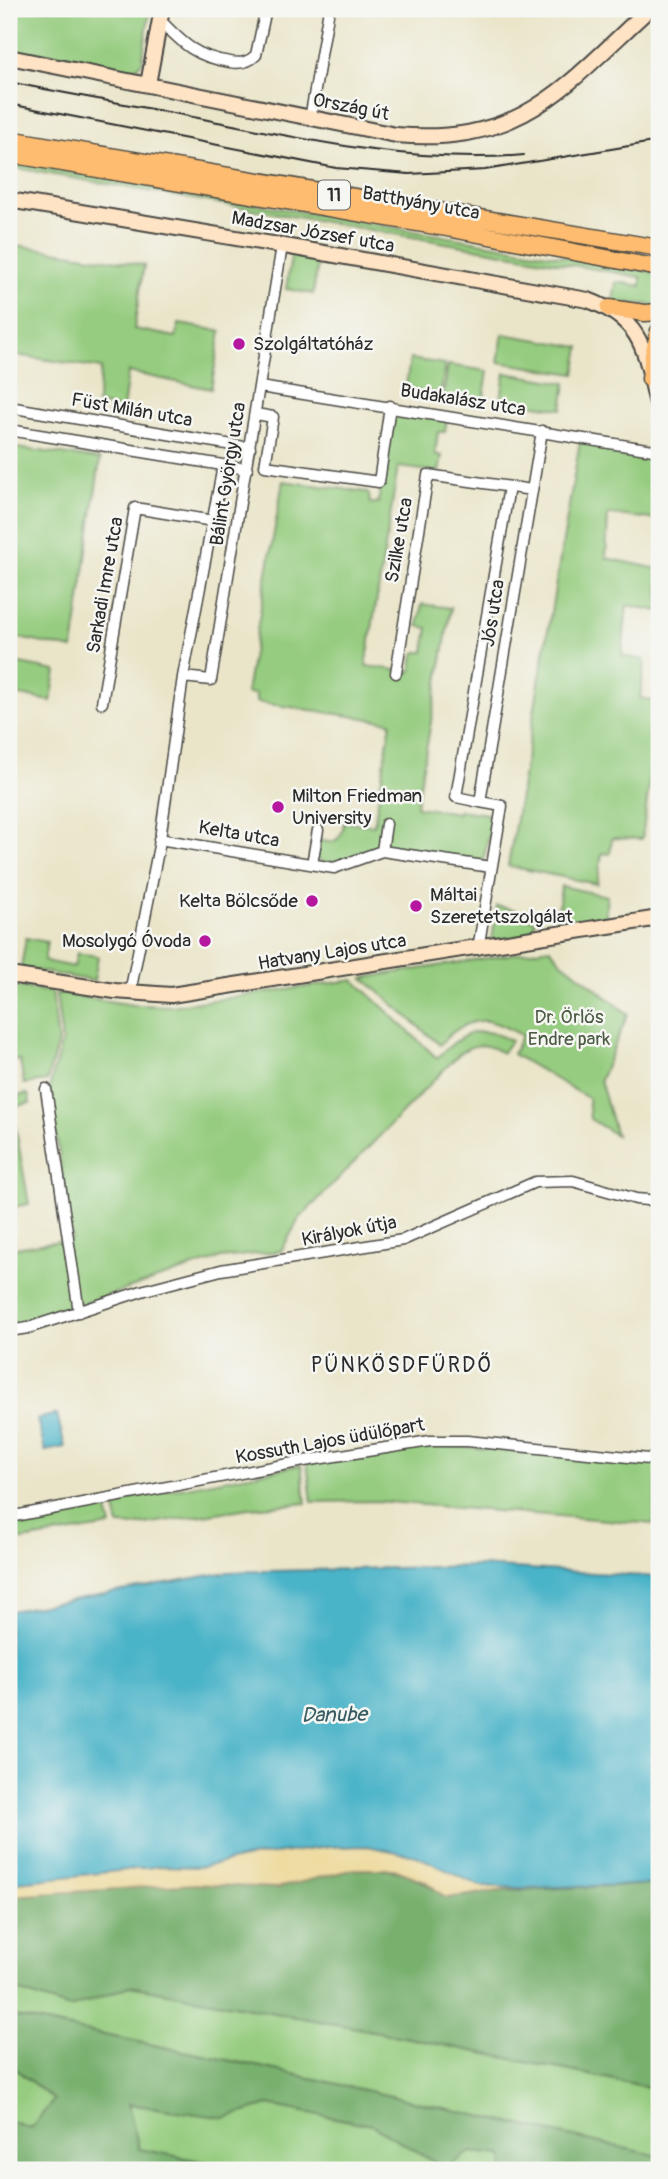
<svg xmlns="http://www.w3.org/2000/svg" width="668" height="2179" viewBox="0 0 668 2179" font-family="Pangolin,sans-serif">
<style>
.green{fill:#95cc7f;stroke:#607c55;stroke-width:2}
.forest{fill:#78b06e;stroke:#526e4c;stroke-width:2}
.sand{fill:#eeda9e;stroke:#8c8264;stroke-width:2}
.water{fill:#4ab3c8;stroke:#3a6f7a;stroke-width:2}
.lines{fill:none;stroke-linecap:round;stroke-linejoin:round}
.street-casing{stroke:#484743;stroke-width:13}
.secondary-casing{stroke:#484743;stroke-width:18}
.primary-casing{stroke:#484743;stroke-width:19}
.street{stroke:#fff;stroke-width:10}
.secondary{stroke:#fee4c5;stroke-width:14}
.primary{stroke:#fdbc6f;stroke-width:16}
.tram{stroke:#2b2b2b;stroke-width:2}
.poi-dot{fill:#b5179e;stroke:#f6f6f2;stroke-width:2.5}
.labels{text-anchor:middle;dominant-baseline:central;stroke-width:5;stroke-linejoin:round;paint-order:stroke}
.shield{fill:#f6f6f2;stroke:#686867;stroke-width:2}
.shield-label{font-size:18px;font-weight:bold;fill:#2b2b2b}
.street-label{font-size:19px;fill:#2b2b2b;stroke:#f6f6f2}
.poi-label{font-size:19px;fill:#2b2b2b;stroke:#f6f6f2;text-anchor:start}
.park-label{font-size:19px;fill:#4b5b44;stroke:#f6f6f2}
.neighbourhood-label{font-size:21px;letter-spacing:2px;fill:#2b2b2b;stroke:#f6f6f2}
.water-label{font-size:21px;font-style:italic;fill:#365b62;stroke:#f6f6f2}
</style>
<rect width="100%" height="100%" fill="#f6f6f2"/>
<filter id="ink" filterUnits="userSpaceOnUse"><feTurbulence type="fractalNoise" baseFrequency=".0143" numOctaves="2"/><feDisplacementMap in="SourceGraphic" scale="14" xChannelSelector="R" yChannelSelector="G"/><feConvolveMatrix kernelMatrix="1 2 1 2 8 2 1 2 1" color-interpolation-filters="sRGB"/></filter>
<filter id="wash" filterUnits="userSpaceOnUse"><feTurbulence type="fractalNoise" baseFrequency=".00686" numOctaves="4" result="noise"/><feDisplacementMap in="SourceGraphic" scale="28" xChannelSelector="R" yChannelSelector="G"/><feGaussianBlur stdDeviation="1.57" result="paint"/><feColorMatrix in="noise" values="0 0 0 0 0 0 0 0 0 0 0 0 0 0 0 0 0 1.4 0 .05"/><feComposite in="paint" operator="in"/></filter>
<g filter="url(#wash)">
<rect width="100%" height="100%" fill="#eae5c9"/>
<path class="green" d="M9,9h141l-8,53 -6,6 -16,6 -111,-22z
M9,162l650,111v32l-46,-3 3,-20 25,4v-9l-632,-110z
M9,244l135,21 -10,64 42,8 3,-13 42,7 -10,58 -83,-17 -5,37 -26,-5 4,-36 -92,-14z
M292,251l27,4 -6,39 -27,-5z
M503,334l77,13 -5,27 -77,-12z
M410,359l35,5 -4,28c-11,4 -26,1 -35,-7z
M448,365l40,6 -5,32 -40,-6z
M505,373l61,10 -4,26 -61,-9z
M393,411l54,7 -2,14h-7l-3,22 7,2 -3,16 -41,-5 -32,199 45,6 3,-17 3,-3h7l4,-24 -10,-2 4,-22 29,4 -35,199 42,6 1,-3 28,4 5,6 -9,42 -105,-16 -41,17 -15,-1 -7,-6 4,-16c17,6 23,-2 25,-18l30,3 17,-103 -135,-20v-8l-10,-1 37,-212 83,11 3,3 1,8h8z
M580,441l65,11 14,9v59l-51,-6 -2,44 53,11v42l-32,-6 -5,51 23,4 -5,38 19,4v5l-17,132 -30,-1 -2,16 -8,-1 -5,31 -89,-18z
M9,447l91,12 -27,190 -64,-13z
M9,662l47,9 -5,30 -42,-8z
M561,886l46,10 -2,25 -49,6z
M497,906l19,4 19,11c-1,19 -28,17 -43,20z
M26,938l21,4 -3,19 30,6 3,-14 21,3 -4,25 -73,-13z
M550,948l11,13 67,53 -28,66 16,55 -26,-16 -2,-21 -75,-44 9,-19c-9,-4 -18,-9 -27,-12 -21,-8 -43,7 -55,22l-77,-67z
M354,980l83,78c25,-24 40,-36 74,-17l-9,12c-16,-10 -29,-11 -44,2l-159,164 -18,32 -60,7 -139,46 -73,21v-76l63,-10 -23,-150 13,-48 -6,-48 78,12 37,1z
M9,985l43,7 6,50 -11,39 -23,3 -4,-24 -11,1z
M28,1094l2,9 -18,4 17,97 -16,3 -4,-14v-60l3,-1 -3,-35z
M439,1445l219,18 -4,61 -278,-23 -64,1 -5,-39z
M301,1465l5,38 -57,5 -117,18 -13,-1 -6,-24z
M105,1502l6,24 -102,16v-21z
M130,1986l249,46 280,57v67l-398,-89 -249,-51 -3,17v-45l61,20z
M9,2064l46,36 -25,28 -21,-7z
M127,2104l98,13 43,-12 104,20 73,43 25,-16 34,3v15h-257l-108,-21z"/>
<path class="forest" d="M354,1869c44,0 57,1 92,29l55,-7 158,-7v205l-280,-57 -249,-46 -60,22 -61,-20v-92l186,-12 82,4z
M11,2016l250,51 398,89v14h-155l-1,-15 -33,-3 -24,16 -74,-43 -104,-20 -43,13 -97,-14 11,45 108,21h-238v-49l22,7 23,-28 -45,-36z"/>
<path class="sand" d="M367,1846l50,10 63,30 40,2 -74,10 -21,-17 -31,-12h-40l-77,19 -82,-4 -186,12v-13l154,-17 39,1 47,-10 80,-10z"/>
<path class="water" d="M57,1414l8,33 -20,4 -8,-32z
M480,1566l179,11v307l-139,4 -40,-2 -63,-30 -50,-10 -38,1 -80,10 -47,10 -39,-1 -154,17v-272l218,-39z"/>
</g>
<g filter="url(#ink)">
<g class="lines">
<defs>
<path id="street" d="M160,20c23,24 36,37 70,42 10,2 18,1 26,-7l10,-46
M310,119l19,-110
M260,387l399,64
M9,407l241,41
M256,414l17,3 -8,49 114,16 11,-76
M9,430l238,39
M396,673l32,-198 104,15
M183,677l28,3 71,-434
M102,703l33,-195 78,13
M480,802l-24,-5 53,-310
M159,839l175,29 48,-17 109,16
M382,851l4,-27
M312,864l6,-34
M478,949l24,-143 -22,-4 62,-371
M130,993l29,-147 24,-169 40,-211
M46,1089l33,223
M9,1331l19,-3 117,-38 76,-20 182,-30 132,-58 38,-1 63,18 23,2
M9,1517l295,-56 126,-20h37l192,19"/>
<path id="secondary" d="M9,57l387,78c127,11 168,-48 253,-126
M148,84l14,-75
M9,200l281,47 298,53c60,22 57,58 71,112
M9,975l106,16 56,4 488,-77"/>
<path id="primary" d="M9,139l650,109
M9,154l438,74 212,40
M609,308l36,5 14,-1
M650,379l3,-25 6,-23"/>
</defs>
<use href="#street" class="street-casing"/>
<use href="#secondary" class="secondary-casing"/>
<use href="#primary" class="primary-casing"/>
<use href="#street" class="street"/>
<use href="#secondary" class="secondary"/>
<use href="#primary" class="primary"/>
<path class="tram" d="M9,82c68,14 136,25 204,39 103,21 205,43 311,34
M9,104l327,64 73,6 76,-4 174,-29"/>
</g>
</g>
<g class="poi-dot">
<circle cx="239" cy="344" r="7"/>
<circle cx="278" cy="807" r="7"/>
<circle cx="312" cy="901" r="7"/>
<circle cx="416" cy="906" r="7"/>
<circle cx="205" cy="941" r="7"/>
</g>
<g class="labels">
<rect class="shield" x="318" y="180.5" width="32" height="29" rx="5"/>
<g class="shield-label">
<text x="334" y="195">11</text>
</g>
<g class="street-label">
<text transform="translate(351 107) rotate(11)">Ország út</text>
<text transform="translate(421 203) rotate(10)">Batthyány utca</text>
<text transform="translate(313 232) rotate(10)">Madzsar József utca</text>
<text transform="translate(463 400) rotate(9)">Budakalász utca</text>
<text transform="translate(132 410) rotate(10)">Füst Milán utca</text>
<text transform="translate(228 474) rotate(-81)">Bálint György utca</text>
<text transform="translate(399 540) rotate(-80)">Szilke utca</text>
<text transform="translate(105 585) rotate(-80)">Sarkadi Imre utca</text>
<text transform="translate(493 613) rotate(-81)">Jós utca</text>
<text transform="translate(239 834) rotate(10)">Kelta utca</text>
<text transform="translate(332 952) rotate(-9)">Hatvany Lajos utca</text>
<text transform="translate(349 1231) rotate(-11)">Királyok útja</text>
<text transform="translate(330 1441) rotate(-10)">Kossuth Lajos üdülőpart</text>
</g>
<g class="poi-label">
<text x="253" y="344">Szolgáltatóház</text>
<text x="292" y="796">Milton Friedman<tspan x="292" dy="22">University</tspan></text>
<text x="430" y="895">Máltai<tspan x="430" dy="22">Szeretetszolgálat</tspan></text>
<text x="298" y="901" text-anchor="end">Kelta Bölcsőde</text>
<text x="191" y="941" text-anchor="end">Mosolygó Óvoda</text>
</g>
<g class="park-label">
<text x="569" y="1017">Dr. Örlős<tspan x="569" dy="22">Endre park</tspan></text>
</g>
<g class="neighbourhood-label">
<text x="402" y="1365">PÜNKÖSDFÜRDŐ</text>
</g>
<g class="water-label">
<text transform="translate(334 1715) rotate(-1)">Danube</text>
</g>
</g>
<rect width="668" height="2179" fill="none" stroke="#f6f6f2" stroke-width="35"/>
</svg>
